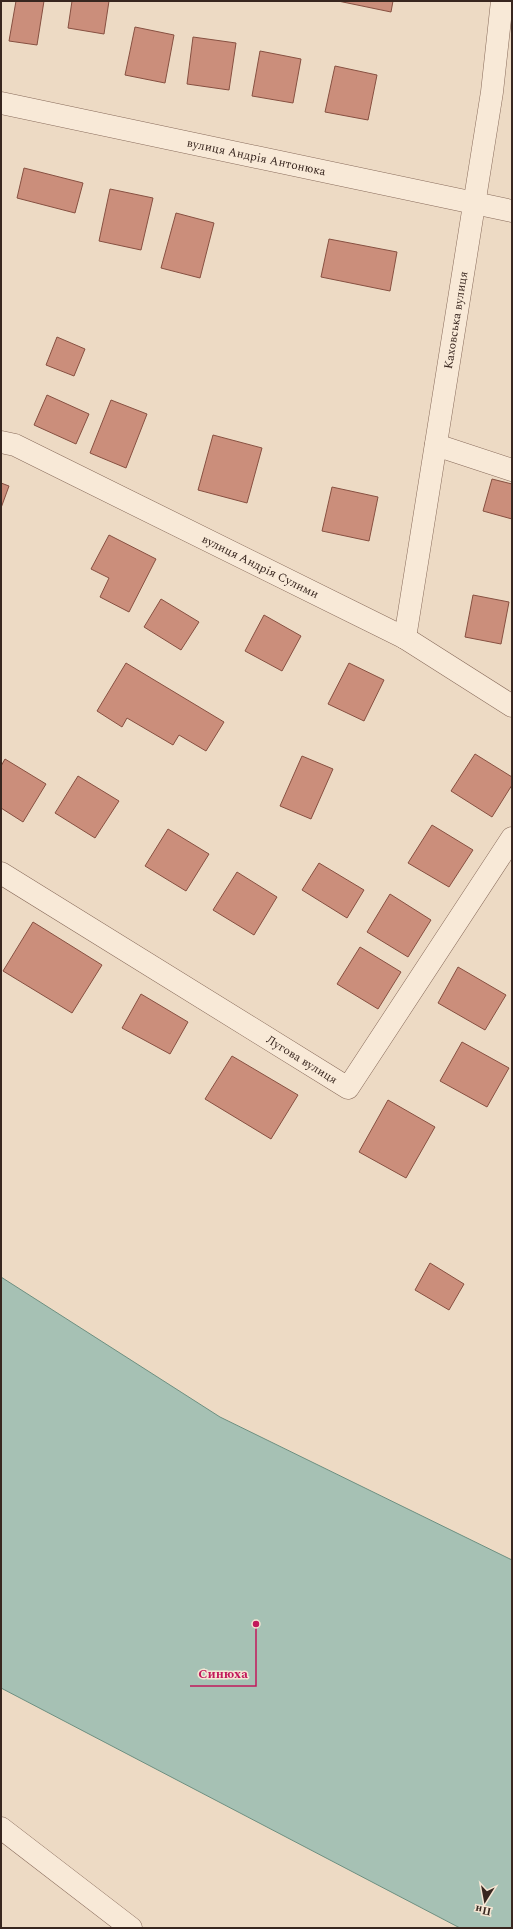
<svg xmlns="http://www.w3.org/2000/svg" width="513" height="1929" viewBox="0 0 513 1929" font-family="Spectral,serif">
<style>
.water{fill:#a6c1b4;stroke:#6d8f80}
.building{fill:#cb8e7b;stroke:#875041}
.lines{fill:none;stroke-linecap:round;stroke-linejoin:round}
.minor-casing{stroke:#886b5b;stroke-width:23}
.minor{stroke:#f8e9d7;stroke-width:22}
.labels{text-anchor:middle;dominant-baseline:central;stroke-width:3;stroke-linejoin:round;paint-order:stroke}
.street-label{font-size:12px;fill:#38261f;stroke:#f5e6d4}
.leader{fill:none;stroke:#c2185b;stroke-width:1.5}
.callout-dot{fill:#c2185b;stroke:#f5e6d4;stroke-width:1.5}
.callout-label{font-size:13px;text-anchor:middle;font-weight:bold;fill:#c2185b;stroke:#f5e6d4;stroke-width:3;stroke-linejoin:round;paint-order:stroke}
</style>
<rect width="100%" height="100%" fill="#eddac4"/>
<path class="water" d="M1,1277l219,140 292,143v368h-52l-459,-240z"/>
<path class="building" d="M16,1h28l-7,44 -28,-4z
M72,1h37l-5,33 -36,-6z
M338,1h55l-2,11z
M135,27l39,8 -9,48 -40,-8z
M193,37l43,6 -7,47 -42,-6z
M260,51l41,8 -8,44 -41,-7z
M335,66l42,9 -9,45 -43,-8z
M24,168l59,15 -8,30 -58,-15z
M110,189l43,9 -12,52 -42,-9z
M176,213l38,10 -14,55 -39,-10z
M329,239l68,13 -7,39 -69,-14z
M57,337l28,12 -11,27 -28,-11z
M47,395l42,19 -13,30 -42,-19z
M111,400l36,14 -21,54 -36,-15z
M213,435l49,13 -15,55 -49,-13z
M492,479l20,5v35l-29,-8z
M1,483l8,3 -8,22z
M332,487l46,10 -9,44 -47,-10z
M109,535l47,24 -27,53 -29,-15 9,-19 -18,-9z
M473,595l36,7 -8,42 -36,-7z
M161,599l38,23 -18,28 -37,-23z
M264,615l37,21 -19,35 -37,-20z
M126,663l98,59 -18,29 -27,-16 -6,10 -46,-27 -5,9 -25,-16z
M349,663l35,17 -20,41 -36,-17z
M475,754l37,23v8l-20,32 -41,-26z
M302,756l31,13 -22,50 -31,-13z
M5,759l41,25 -23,38 -22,-14v-42z
M78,776l41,25 -24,37 -40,-25z
M432,825l41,25 -24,37 -41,-24z
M168,829l41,25 -23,37 -41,-25z
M319,863l45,27 -17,28 -45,-28z
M237,872l40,25 -23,38 -41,-25z
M390,894l41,26 -23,37 -41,-25z
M33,922l69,43 -30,48 -69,-42z
M360,947l41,25 -23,37 -41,-25z
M458,967l48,28 -21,35 -47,-27z
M141,994l47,28 -18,32 -48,-26z
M462,1042l47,26 -22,39 -47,-26z
M232,1056l66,39 -27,44 -66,-40z
M388,1100l47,27 -29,51 -47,-26z
M430,1263l34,21 -15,26 -34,-20z"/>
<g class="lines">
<defs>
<g id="minor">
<path id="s1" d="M1,103l511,108"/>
<path id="s2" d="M1,442l14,3 390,193 107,68"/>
<path d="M436,445l76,25"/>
<path id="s3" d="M405,638l87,-546 10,-91"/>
<path id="s4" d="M1,873l347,215 164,-250"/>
<path d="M1,1828l130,100"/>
</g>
</defs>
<use href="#minor" class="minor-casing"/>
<use href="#minor" class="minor"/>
</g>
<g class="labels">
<g class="street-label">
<text stroke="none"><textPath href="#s1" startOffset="261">вулиця Андрія Антонюка</textPath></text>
<text stroke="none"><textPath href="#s3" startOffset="322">Каховська вулиця</textPath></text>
<text stroke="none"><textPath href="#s2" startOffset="288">вулиця Андрія Сулими</textPath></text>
<text stroke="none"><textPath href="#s4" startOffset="354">Лугова вулиця</textPath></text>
</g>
</g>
<path class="leader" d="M256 1624L256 1686H190"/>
<circle class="callout-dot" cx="256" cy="1624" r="4"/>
<g class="callout-label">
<text x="223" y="1678">Синюха</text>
</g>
<rect width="513" height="1929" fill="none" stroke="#38261f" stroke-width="4"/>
<g transform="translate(485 1901) rotate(191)" stroke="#f5e6d4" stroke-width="3" paint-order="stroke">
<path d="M0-3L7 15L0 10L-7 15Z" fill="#38261f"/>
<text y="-6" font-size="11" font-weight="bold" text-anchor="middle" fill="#38261f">Пн</text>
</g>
</svg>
